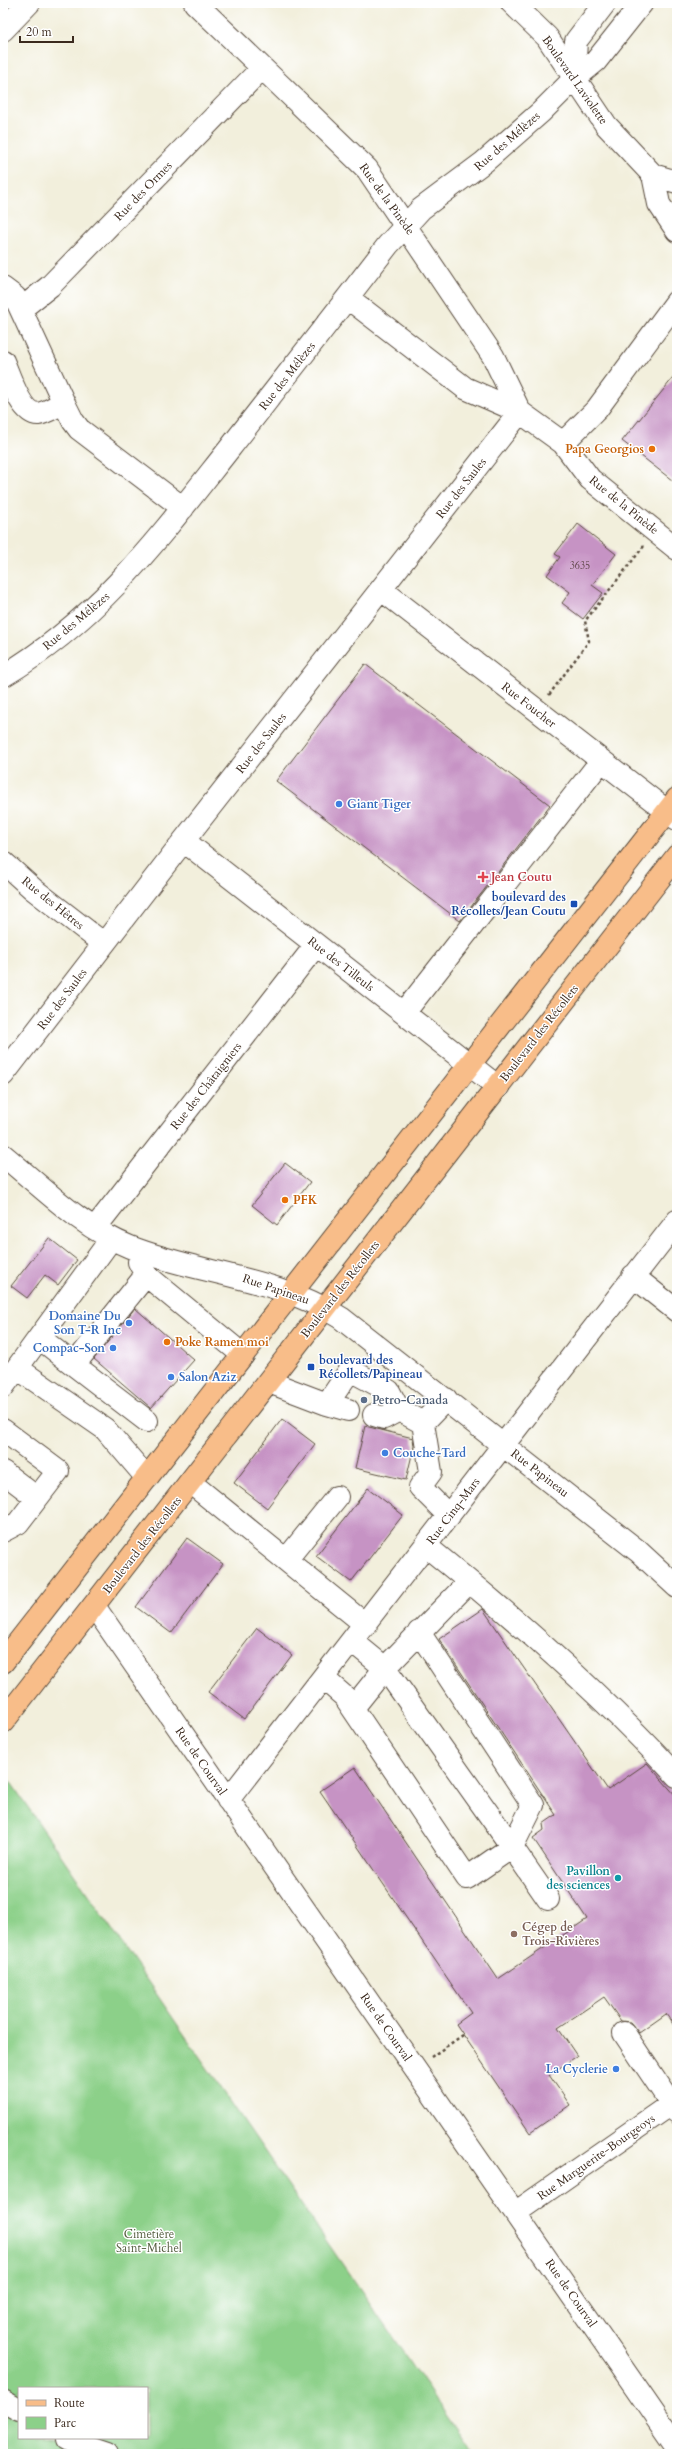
<svg xmlns="http://www.w3.org/2000/svg" width="680" height="2457" viewBox="0 0 680 2457" font-family="Cardo,serif">
<style>
.green{fill:#8cd089;stroke:#647d54;fill-rule:evenodd}
.building{fill:#c693c4}
.lines{fill:none;stroke-linecap:round;stroke-linejoin:round}
.minor-casing{stroke:#56483a;stroke-width:24}
.major-casing{stroke:#56483a;stroke-width:24}
.path{stroke:#56483a;stroke-width:2.5;stroke-dasharray:3 3;stroke-linecap:butt}
.minor{stroke:#fff;stroke-width:22}
.major{stroke:#f8bd89;stroke-width:22}
.food-dot{fill:#e8710a;stroke:#fff;stroke-width:1.5}
.shop-dot{fill:#3f7fe0;stroke:#fff;stroke-width:1.5}
.health-dot{fill:#e0444e;stroke:#fff;stroke-width:1.5}
.transit-dot{fill:#1a4fb4;stroke:#fff;stroke-width:1.5}
.service-dot{fill:#5c6f8a;stroke:#fff;stroke-width:1.5}
.culture-dot{fill:#0f9aa8;stroke:#fff;stroke-width:1.5}
.education-dot{fill:#8d6e63;stroke:#fff;stroke-width:1.5}
.labels{text-anchor:middle;dominant-baseline:central;stroke-width:3;stroke-linejoin:round;paint-order:stroke}
.number-label{font-size:10px;fill:#5e4448}
.street-label{font-size:12px;fill:#3b2a1e;stroke:#fff}
.food-label{font-size:12px;font-weight:bold;fill:#c56008;stroke:#fff;text-anchor:start}
.shop-label{font-size:12px;font-weight:bold;fill:#366cbe;stroke:#fff;text-anchor:start}
.health-label{font-size:12px;font-weight:bold;fill:#be3a42;stroke:#fff;text-anchor:start}
.transit-label{font-size:12px;font-weight:bold;fill:#164399;stroke:#fff;text-anchor:end}
.service-label{font-size:12px;font-weight:bold;fill:#4e5e75;stroke:#fff;text-anchor:start}
.culture-label{font-size:12px;font-weight:bold;fill:#0d838f;stroke:#fff;text-anchor:end}
.education-label{font-size:12px;font-weight:bold;fill:#785e54;stroke:#fff;text-anchor:start}
.park-label{font-size:12px;fill:#535c3e;stroke:#fff}
</style>
<rect width="100%" height="100%" fill="#fff"/>
<filter id="ink" filterUnits="userSpaceOnUse"><feTurbulence type="fractalNoise" baseFrequency=".025" numOctaves="2"/><feDisplacementMap in="SourceGraphic" scale="8" xChannelSelector="R" yChannelSelector="G"/><feConvolveMatrix kernelMatrix="1 2 1 2 8 2 1 2 1" color-interpolation-filters="sRGB"/></filter>
<filter id="wash" filterUnits="userSpaceOnUse"><feTurbulence type="fractalNoise" baseFrequency=".012" numOctaves="4" result="noise"/><feDisplacementMap in="SourceGraphic" scale="16" xChannelSelector="R" yChannelSelector="G"/><feGaussianBlur stdDeviation="0.9" result="paint"/><feColorMatrix in="noise" values="0 0 0 0 0 0 0 0 0 0 0 0 0 0 0 0 0 1.4 0 .05"/><feComposite in="paint" operator="in"/></filter>
<g filter="url(#wash)">
<rect width="100%" height="100%" fill="#f2efdc"/>
<path class="green" d="M3,1771l470,683h-470zM19,2388h128v50h-128z"/>
<g id="blocks">
<path class="building" d="M677,373v111l-55,-43z
M578,524l38,30 -24,31 11,8 -20,26 -21,-16 8,-11 -23,-17 13,-18 -5,-3z
M365,664l185,141 -90,116 -184,-140z
M285,1163l25,19 -33,43 -25,-20z
M49,1238l28,22 -19,25 -13,-10 -18,23 -16,-12z
M135,1308l59,52 -43,48 -57,-49z
M282,1419l33,25 -48,64 -33,-25z
M365,1426l48,12 1,8 -8,34 -51,-12z
M368,1488l35,27 -52,67 -35,-26z
M187,1538l36,26 -52,69 -35,-26z
M483,1609l125,181 39,-27 30,34v233l-11,-16 -27,19 -9,-11 -9,-1 -17,-24 -46,31 19,28 -28,19 21,30 -40,28 -74,-109 15,-11 -151,-222 35,-24 143,212 89,-60 -54,-81 11,-8 -1,-6 13,-9 -117,-176z
M257,1628l35,27 -48,64 -36,-27z"/>
</g>
</g>
<g filter="url(#ink)">
<use href="#blocks" fill-opacity="0" stroke="#56483a" stroke-width="1"/>
<g class="lines">
<defs>
<path id="minor" d="M195,3l172,166 126,187 27,56
M512,3l35,34 59,88 47,50 24,7
M3,30l26,-27
M574,79l2,-38 29,-38
M653,175l6,29 18,27
M3,288l12,9 49,106c-8,3 -18,10 -26,11 -17,0 -29,-39 -35,-53
M348,298l117,90 55,24 43,31 27,36 87,70
M21,309l29,-23 211,-217
M64,403l9,18 6,8 104,79
M563,443l34,-34 80,-108
M382,590l295,229
M3,676c98,-58 158,-141 227,-228 53,-68 106,-135 158,-203l33,-36 63,-47 57,-50 33,-33 22,-18 46,-58
M184,841l314,246
M3,862l30,27 71,55
M404,1013l197,-252
M3,1075l171,-222 346,-441
M3,1155c39,32 79,73 127,92 71,28 145,29 211,71l297,233 39,36
M95,1228l221,-283
M111,1239l-94,129 88,61 42,49
M139,1262l7,13 97,80
M633,1276l44,35
M41,1339l33,26 72,-90
M74,1365l73,56
M269,1382l58,22 23,-34 39,21 10,19 24,13 23,-24
M3,1387l14,-19
M327,1404l21,6
M374,1415l10,3 15,-8
M423,1423l8,49 -11,15 29,29
M3,1430l55,41 -40,52 -15,8
M3,1472l34,26
M191,1483l175,142
M426,1546c88,71 174,147 251,230
M286,1560l51,-63
M94,1606l583,841
M419,1632l114,173 -21,42 36,52
M323,1678l22,19 122,181 45,-31 -127,-179 -33,-27
M353,1708l32,-40 84,-86
M228,1800l449,-579
M624,2033l53,79
M515,2213l162,-113
M3,2401l16,9
M68,2438l14,8 24,8"/>
<path id="major" d="M3,1662l674,-863
M3,1722l674,-866"/>
</defs>
<use href="#minor" class="minor-casing"/>
<use href="#major" class="major-casing"/>
<path class="path" d="M549,695l40,-54 -4,-20 59,-75
M431,2057l32,-22"/>
<use href="#minor" class="minor"/>
<use href="#major" class="major"/>
</g>
</g>
<g class="food-dot">
<circle cx="652" cy="449" r="4"/>
<circle cx="285" cy="1200" r="4"/>
<circle cx="167" cy="1342" r="4"/>
</g>
<g class="shop-dot">
<circle cx="339" cy="804" r="4"/>
<circle cx="129" cy="1323" r="4"/>
<circle cx="113" cy="1348" r="4"/>
<circle cx="171" cy="1377" r="4"/>
<circle cx="385" cy="1453" r="4"/>
<circle cx="616" cy="2069" r="4"/>
</g>
<path class="health-dot" d="M481 871h4v4h4v4h-4v4h-4v-4h-4v-4h4z"/>
<g class="transit-dot">
<rect x="570" y="900" width="8" height="8" rx="2"/>
<rect x="307" y="1363" width="8" height="8" rx="2"/>
</g>
<circle class="service-dot" cx="364" cy="1400" r="4"/>
<circle class="culture-dot" cx="618" cy="1878" r="4"/>
<circle class="education-dot" cx="514" cy="1934" r="4"/>
<g class="labels">
<g class="number-label">
<text x="580" y="566">3635</text>
</g>
<g class="street-label">
<text transform="translate(575 80) rotate(55)">Boulevard Laviolette</text>
<text transform="translate(507 141) rotate(-41)">Rue des Mélèzes</text>
<text transform="translate(143 191) rotate(-46)">Rue des Ormes</text>
<text transform="translate(387 199) rotate(54)">Rue de la Pinède</text>
<text transform="translate(287 376) rotate(-52)">Rue des Mélèzes</text>
<text transform="translate(461 488) rotate(-52)">Rue des Saules</text>
<text transform="translate(624 505) rotate(39)">Rue de la Pinède</text>
<text transform="translate(76 621) rotate(-40)">Rue des Mélèzes</text>
<text transform="translate(529 705) rotate(38)">Rue Foucher</text>
<text transform="translate(261 743) rotate(-52)">Rue des Saules</text>
<text transform="translate(53 903) rotate(39)">Rue des Hêtres</text>
<text transform="translate(341 964) rotate(38)">Rue des Tilleuls</text>
<text transform="translate(62 999) rotate(-53)">Rue des Saules</text>
<text transform="translate(539 1033) rotate(-52)">Boulevard des Récollets</text>
<text transform="translate(206 1086) rotate(-52)">Rue des Châtaigniers</text>
<text transform="translate(276 1289) rotate(19)">Rue Papineau</text>
<text transform="translate(340 1289) rotate(-52)">Boulevard des Récollets</text>
<text transform="translate(540 1473) rotate(38)">Rue Papineau</text>
<text transform="translate(453 1511) rotate(-53)">Rue Cinq-Mars</text>
<text transform="translate(142 1545) rotate(-52)">Boulevard des Récollets</text>
<text transform="translate(201 1761) rotate(55)">Rue de Courval</text>
<text transform="translate(386 2027) rotate(55)">Rue de Courval</text>
<text transform="translate(596 2157) rotate(-35)">Rue Marguerite-Bourgeoys</text>
<text transform="translate(571 2293) rotate(55)">Rue de Courval</text>
</g>
<g class="food-label">
<text x="644" y="449" text-anchor="end">Papa Georgios</text>
<text x="293" y="1200">PFK</text>
<text x="175" y="1342">Poke Ramen moi</text>
</g>
<g class="shop-label">
<text x="347" y="804">Giant Tiger</text>
<text x="121" y="1316" text-anchor="end">Domaine Du<tspan x="121" dy="14">Son T-R Inc</tspan></text>
<text x="105" y="1348" text-anchor="end">Compac-Son</text>
<text x="179" y="1377">Salon Aziz</text>
<text x="393" y="1453">Couche-Tard</text>
<text x="608" y="2069" text-anchor="end">La Cyclerie</text>
</g>
<g class="health-label">
<text x="491" y="877">Jean Coutu</text>
</g>
<g class="transit-label">
<text x="566" y="897">boulevard des<tspan x="566" dy="14">Récollets/Jean Coutu</tspan></text>
<text x="319" y="1360" text-anchor="start">boulevard des<tspan x="319" dy="14">Récollets/Papineau</tspan></text>
</g>
<g class="service-label">
<text x="372" y="1400">Petro-Canada</text>
</g>
<g class="culture-label">
<text x="610" y="1871">Pavillon<tspan x="610" dy="14">des sciences</tspan></text>
</g>
<g class="education-label">
<text x="522" y="1927">Cégep de<tspan x="522" dy="14">Trois-Rivières</tspan></text>
</g>
<g class="park-label">
<text x="149" y="2234">Cimetière<tspan x="149" dy="14">Saint-Michel</tspan></text>
</g>
</g>
<rect width="680" height="2457" fill="none" stroke="#fff" stroke-width="16"/>
<rect x="18" y="2387" width="130" height="52" fill="#ffffff" stroke="#b1aaa5"/>
<rect x="26" y="2400" width="20" height="6" fill="#f8bd89" stroke="#b1aaa5"/>
<text x="54" y="2407" font-size="12" fill="#3b2a1e">Route</text>
<rect x="26" y="2417" width="20" height="12" fill="#8cd089" stroke="#b1aaa5"/>
<text x="54" y="2427" font-size="12" fill="#3b2a1e">Parc</text>
<path d="M20 36v6h53v-6" fill="none" stroke="#3b2a1e" stroke-width="2"/>
<text x="26" y="36" font-size="12" fill="#3b2a1e" stroke="#ffffff" stroke-width="3" paint-order="stroke">20 m</text>
</svg>
